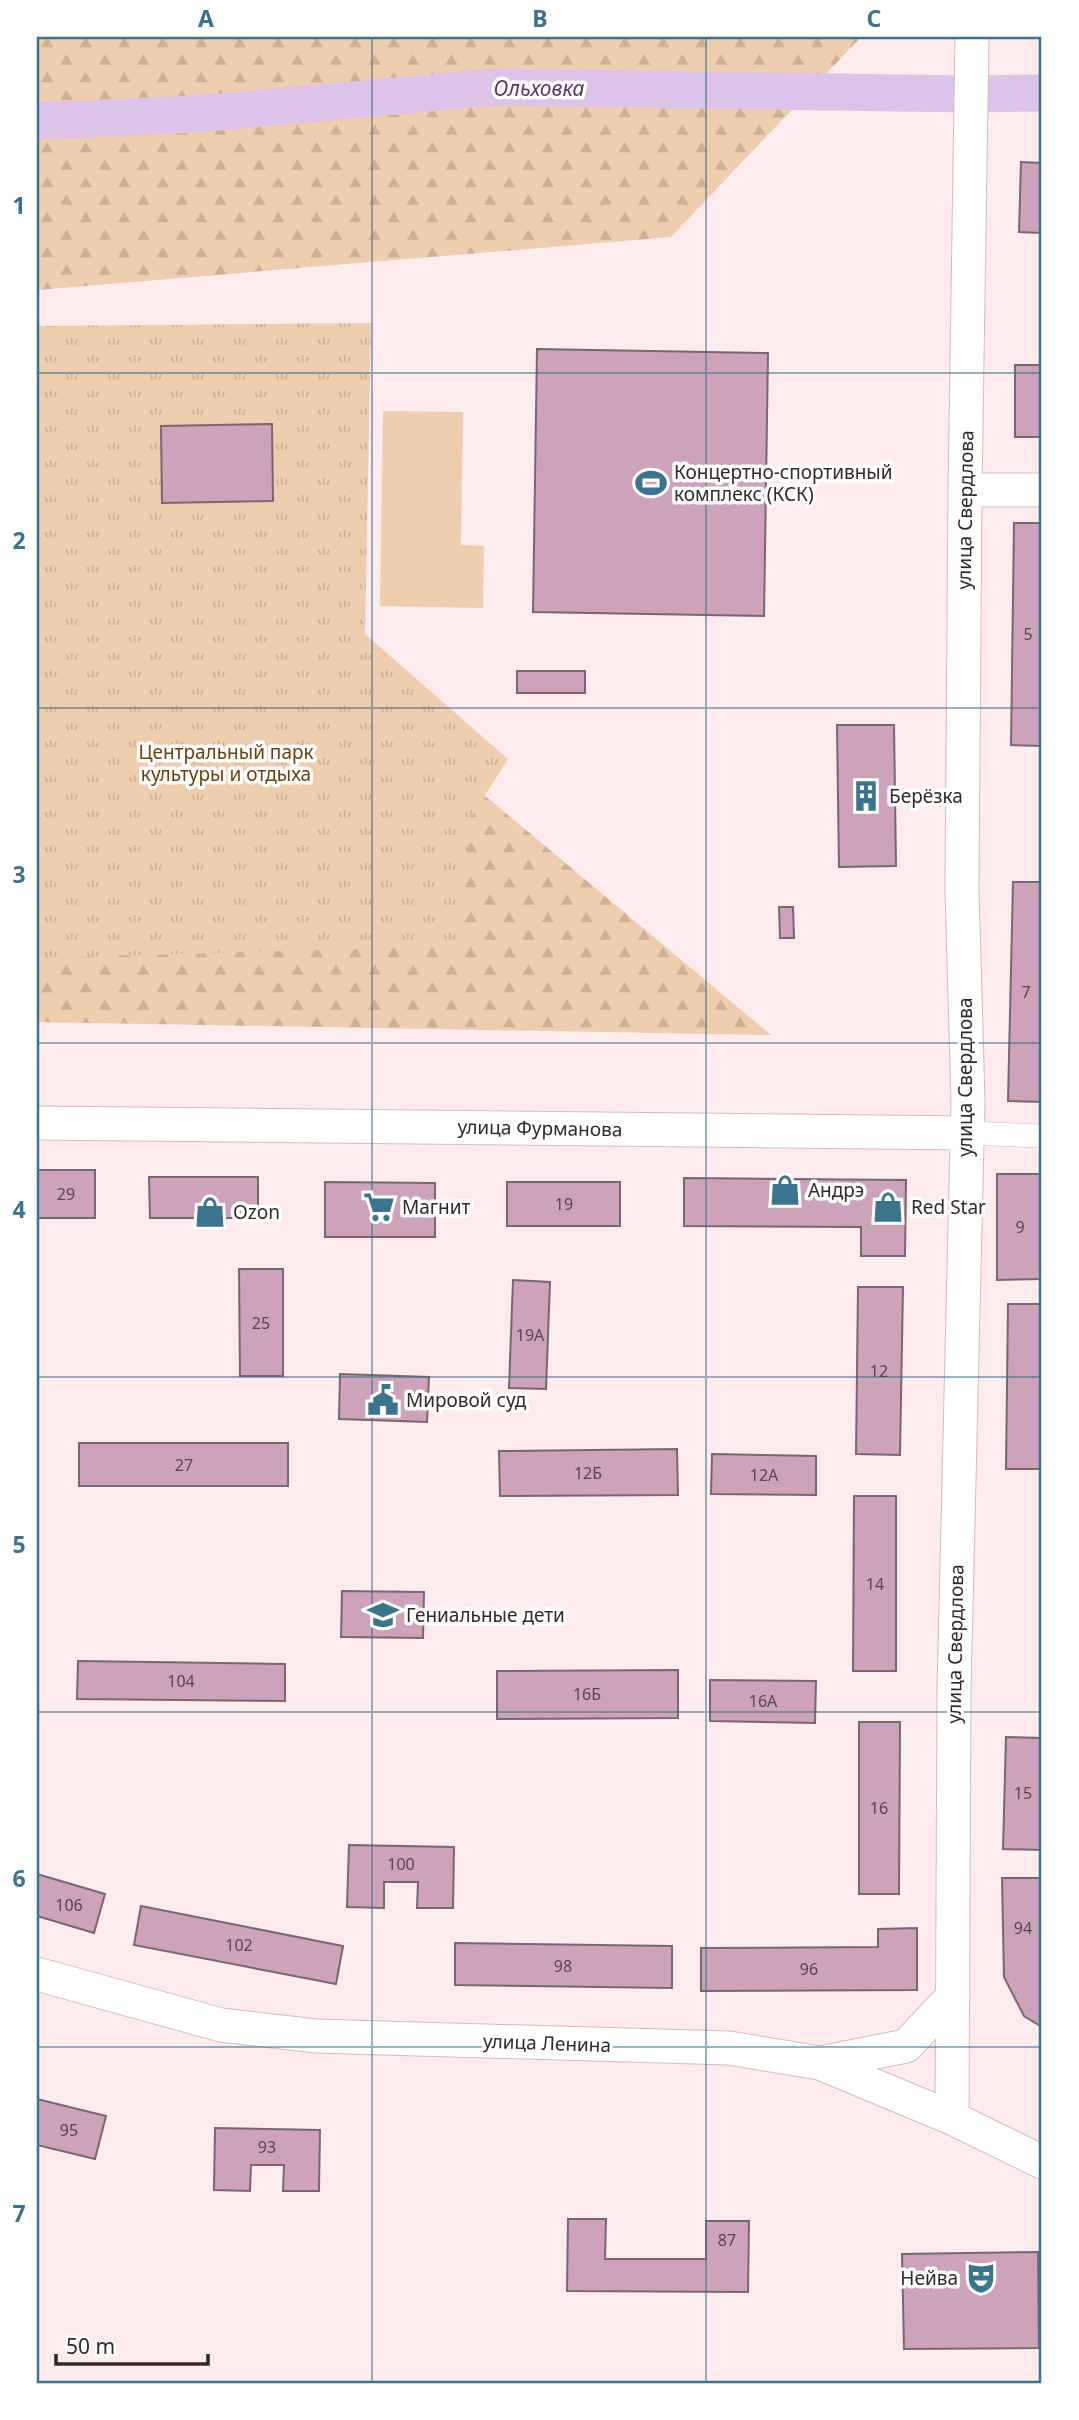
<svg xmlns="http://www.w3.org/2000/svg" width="1079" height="2420" viewBox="0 0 1079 2420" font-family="'Noto Sans',sans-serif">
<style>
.forest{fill:url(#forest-firs)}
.park{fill:url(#park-tufts)}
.garden{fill:#edceae}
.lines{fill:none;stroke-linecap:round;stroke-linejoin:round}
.river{stroke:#dbc3e9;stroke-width:37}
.building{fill:#cca3bb;stroke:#786771;stroke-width:2}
.minor-casing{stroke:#d3bcbf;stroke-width:24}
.secondary-casing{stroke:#d3bcbf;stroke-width:35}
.minor{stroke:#fff;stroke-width:23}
.secondary{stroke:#fff;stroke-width:33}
.grid{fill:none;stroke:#3a748d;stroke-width:2;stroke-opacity:0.55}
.labels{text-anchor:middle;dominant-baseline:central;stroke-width:7;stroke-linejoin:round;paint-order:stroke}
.number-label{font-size:16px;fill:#57474e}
.poi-label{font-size:19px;fill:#302829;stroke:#fff;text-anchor:start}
.street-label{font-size:19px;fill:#302829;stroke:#fff}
.park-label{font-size:19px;fill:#6b4106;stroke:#fff}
.water-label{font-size:21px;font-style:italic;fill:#583768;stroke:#fff}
.neatline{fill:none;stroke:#3a748d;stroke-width:2.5}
.grid-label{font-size:23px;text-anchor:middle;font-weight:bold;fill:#3a748d}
</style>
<defs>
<pattern id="forest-firs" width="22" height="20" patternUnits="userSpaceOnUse" patternTransform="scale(1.75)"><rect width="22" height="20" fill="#edceae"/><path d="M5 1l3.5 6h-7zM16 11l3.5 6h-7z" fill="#ccb196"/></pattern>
<pattern id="park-tufts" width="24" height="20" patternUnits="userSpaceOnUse" patternTransform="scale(1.75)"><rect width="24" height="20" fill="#edceae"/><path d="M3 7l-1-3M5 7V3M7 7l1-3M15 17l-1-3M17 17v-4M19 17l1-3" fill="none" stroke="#ccb196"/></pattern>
</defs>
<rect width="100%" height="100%" fill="#feebed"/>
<path class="forest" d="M37,37h824l-190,200 -634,53z
M374,703l397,332 -734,-13v-298z"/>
<path class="park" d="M371,323l-6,311 143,125 -38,60 -12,127 -421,12v-632z"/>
<path class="garden" d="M383,411l80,1 -2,133 23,1 -1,62 -103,-2z"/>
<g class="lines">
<path class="river" d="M37,121l159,-7 300,-27 475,7 71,-1"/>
</g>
<path class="building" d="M1021,162l21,1v70l-23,-1z
M537,349l231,4 -4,263 -231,-4z
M1015,365h27v72h-27z
M272,424l1,77 -111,2 -1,-77z
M1014,523h28v223l-31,-1z
M517,671h68v22h-68z
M837,725h57l2,141 -57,1z
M1013,882h29v220l-34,-1z
M779,907h14l1,31h-14z
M37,1170h58v48h-58z
M997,1174h45v105l-45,1z
M149,1177h109v41h-108z
M684,1178l222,2 -1,76h-44v-29l-177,-1z
M325,1182l110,1v54h-110z
M507,1182h113v44h-113z
M239,1269h44v107h-43z
M513,1280l37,2 -4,107 -37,-1z
M858,1287h45l-3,168 -44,-1z
M1008,1304h34v165h-36z
M340,1374l89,3 -2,45 -88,-3z
M79,1443h209v43h-209z
M677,1449l1,46 -178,1 -1,-45z
M712,1454l104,2v39l-105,-1z
M854,1496h42v175h-43z
M342,1591l82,1 -1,46 -82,-1z
M78,1661l207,3v37l-208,-2z
M678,1670v48l-181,1v-48z
M710,1680l106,1 -1,42 -105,-2z
M859,1722h41l-1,172h-40z
M1006,1737l36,1v112l-39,-1z
M349,1845l105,2 -1,61h-36l1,-26h-34v26l-37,-1z
M37,1874l68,20 -11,39 -57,-17z
M1002,1878h40v149l-18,-11 -20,-39z
M141,1906l202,40 -7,38 -202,-39z
M917,1928v62l-216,1v-43l177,-1v-18z
M455,1943l217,3v42l-217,-3z
M37,2099l69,17 -11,43 -58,-14z
M215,2128l105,2 -1,61h-36l1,-26h-33l-1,26 -36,-1z
M568,2219h38l-1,40h101v-38h43l-1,71 -181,-1z
M1038,2252l1,96 -135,1 -2,-95z"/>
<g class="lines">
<defs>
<path id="minor" d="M967,1133l75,3"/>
<path id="secondary" d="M965,490h77
M37,1123l930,10
M37,1974l184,51 95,11 413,12 91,15 132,55 90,44
M820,2063l86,-17 47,-50
M952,2118l2,-427 14,-590 -6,-211 3,-400 7,-453"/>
</defs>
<use href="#minor" class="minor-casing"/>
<use href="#secondary" class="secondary-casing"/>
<use href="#minor" class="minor"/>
<use href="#secondary" class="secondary"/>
</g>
<path class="grid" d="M372,37v2346M706,37v2346M37,373h1005M37,708h1005M37,1043h1005M37,1377h1005M37,1712h1005M37,2047h1005"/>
<defs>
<symbol id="stadium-bare" viewBox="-9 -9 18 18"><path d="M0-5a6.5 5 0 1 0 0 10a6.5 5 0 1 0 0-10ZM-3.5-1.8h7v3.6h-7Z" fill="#3a748d" stroke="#fff" stroke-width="2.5" paint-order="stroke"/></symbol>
<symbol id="building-bare" viewBox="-9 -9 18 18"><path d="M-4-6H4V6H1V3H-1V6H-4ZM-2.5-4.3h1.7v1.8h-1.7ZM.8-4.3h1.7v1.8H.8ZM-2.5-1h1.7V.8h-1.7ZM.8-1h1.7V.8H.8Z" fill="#3a748d" stroke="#fff" stroke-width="2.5" paint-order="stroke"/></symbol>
<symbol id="shop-bare" viewBox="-9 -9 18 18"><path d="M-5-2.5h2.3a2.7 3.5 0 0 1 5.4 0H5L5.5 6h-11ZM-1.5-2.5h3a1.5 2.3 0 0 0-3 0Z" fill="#3a748d" stroke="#fff" stroke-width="2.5" paint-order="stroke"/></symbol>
<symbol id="supermarket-bare" viewBox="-9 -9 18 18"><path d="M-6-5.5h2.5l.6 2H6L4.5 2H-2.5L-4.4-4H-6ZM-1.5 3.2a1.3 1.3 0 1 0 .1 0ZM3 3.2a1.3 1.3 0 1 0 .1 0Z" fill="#3a748d" stroke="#fff" stroke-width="2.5" paint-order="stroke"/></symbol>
<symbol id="civic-bare" viewBox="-9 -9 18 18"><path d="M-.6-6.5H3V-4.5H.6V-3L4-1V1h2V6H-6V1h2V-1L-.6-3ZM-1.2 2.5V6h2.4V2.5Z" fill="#3a748d" stroke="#fff" stroke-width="2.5" paint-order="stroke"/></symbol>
<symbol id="school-bare" viewBox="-9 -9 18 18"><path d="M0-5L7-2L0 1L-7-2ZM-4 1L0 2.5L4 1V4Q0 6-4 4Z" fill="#3a748d" stroke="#fff" stroke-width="2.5" paint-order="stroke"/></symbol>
<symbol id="theatre-bare" viewBox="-9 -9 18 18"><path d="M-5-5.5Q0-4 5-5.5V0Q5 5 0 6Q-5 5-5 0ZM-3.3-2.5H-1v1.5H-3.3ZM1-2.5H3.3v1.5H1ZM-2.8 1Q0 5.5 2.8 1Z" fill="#3a748d" stroke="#fff" stroke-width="2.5" paint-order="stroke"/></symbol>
</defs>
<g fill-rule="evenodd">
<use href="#stadium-bare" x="629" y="461" width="44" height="44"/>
<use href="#building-bare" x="844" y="774" width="44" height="44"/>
<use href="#shop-bare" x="763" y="1168" width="44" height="44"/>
<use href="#supermarket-bare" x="357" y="1185" width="44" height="44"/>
<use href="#shop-bare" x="866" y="1185" width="44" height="44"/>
<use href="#shop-bare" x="188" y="1190" width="44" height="44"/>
<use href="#civic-bare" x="361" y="1378" width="44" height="44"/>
<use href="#school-bare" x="361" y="1593" width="44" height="44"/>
<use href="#theatre-bare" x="959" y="2256" width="44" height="44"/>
</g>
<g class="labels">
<g class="number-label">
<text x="1028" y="634">5</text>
<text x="1026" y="992">7</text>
<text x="66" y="1194">29</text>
<text x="564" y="1204">19</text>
<text x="1020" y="1227">9</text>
<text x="261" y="1323">25</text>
<text x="530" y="1335">19А</text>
<text x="879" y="1371">12</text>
<text x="184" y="1465">27</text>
<text x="588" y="1473">12Б</text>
<text x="764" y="1475">12А</text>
<text x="875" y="1584">14</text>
<text x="181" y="1681">104</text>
<text x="587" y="1694">16Б</text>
<text x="763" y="1701">16А</text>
<text x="1023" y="1793">15</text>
<text x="879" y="1808">16</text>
<text x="401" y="1864">100</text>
<text x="69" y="1905">106</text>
<text x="1023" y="1928">94</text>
<text x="239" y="1945">102</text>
<text x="563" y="1966">98</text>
<text x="809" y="1969">96</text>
<text x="69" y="2130">95</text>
<text x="267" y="2147">93</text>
<text x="727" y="2240">87</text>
</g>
<g class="poi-label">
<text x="674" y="472">Концертно-спортивный<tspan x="674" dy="22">комплекс (КСК)</tspan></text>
<text x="889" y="796">Берёзка</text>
<text x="808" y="1190">Андрэ</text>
<text x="402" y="1207">Магнит</text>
<text x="911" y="1207">Red Star</text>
<text x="233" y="1212">Ozon</text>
<text x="406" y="1400">Мировой суд</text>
<text x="406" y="1615">Гениальные дети</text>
<text x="958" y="2278" text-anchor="end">Нейва</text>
</g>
<g class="street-label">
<text transform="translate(965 510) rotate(-89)">улица Свердлова</text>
<text transform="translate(965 1077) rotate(-90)">улица Свердлова</text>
<text transform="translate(540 1128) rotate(1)">улица Фурманова</text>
<text transform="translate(955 1644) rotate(-89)">улица Свердлова</text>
<text transform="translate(547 2043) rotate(2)">улица Ленина</text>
</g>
<g class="park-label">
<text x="226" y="752">Центральный парк<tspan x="226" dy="22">культуры и отдыха</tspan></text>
</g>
<g class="water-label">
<text x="539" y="88">Ольховка</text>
</g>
</g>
<rect width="1079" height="2420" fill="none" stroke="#ffffff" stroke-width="77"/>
<path d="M56 2354v10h152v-10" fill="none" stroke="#302829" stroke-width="3.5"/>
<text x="66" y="2354" font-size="21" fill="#302829" stroke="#ffffff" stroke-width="5" paint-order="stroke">50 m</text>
<rect x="38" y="38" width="1002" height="2344" class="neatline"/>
<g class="grid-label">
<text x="206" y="27">A</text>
<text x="540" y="27">B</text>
<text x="874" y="27">C</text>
<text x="19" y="214">1</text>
<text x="19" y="549">2</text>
<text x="19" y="883">3</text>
<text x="19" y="1218">4</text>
<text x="19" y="1553">5</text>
<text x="19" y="1887">6</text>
<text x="19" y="2222">7</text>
</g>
</svg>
